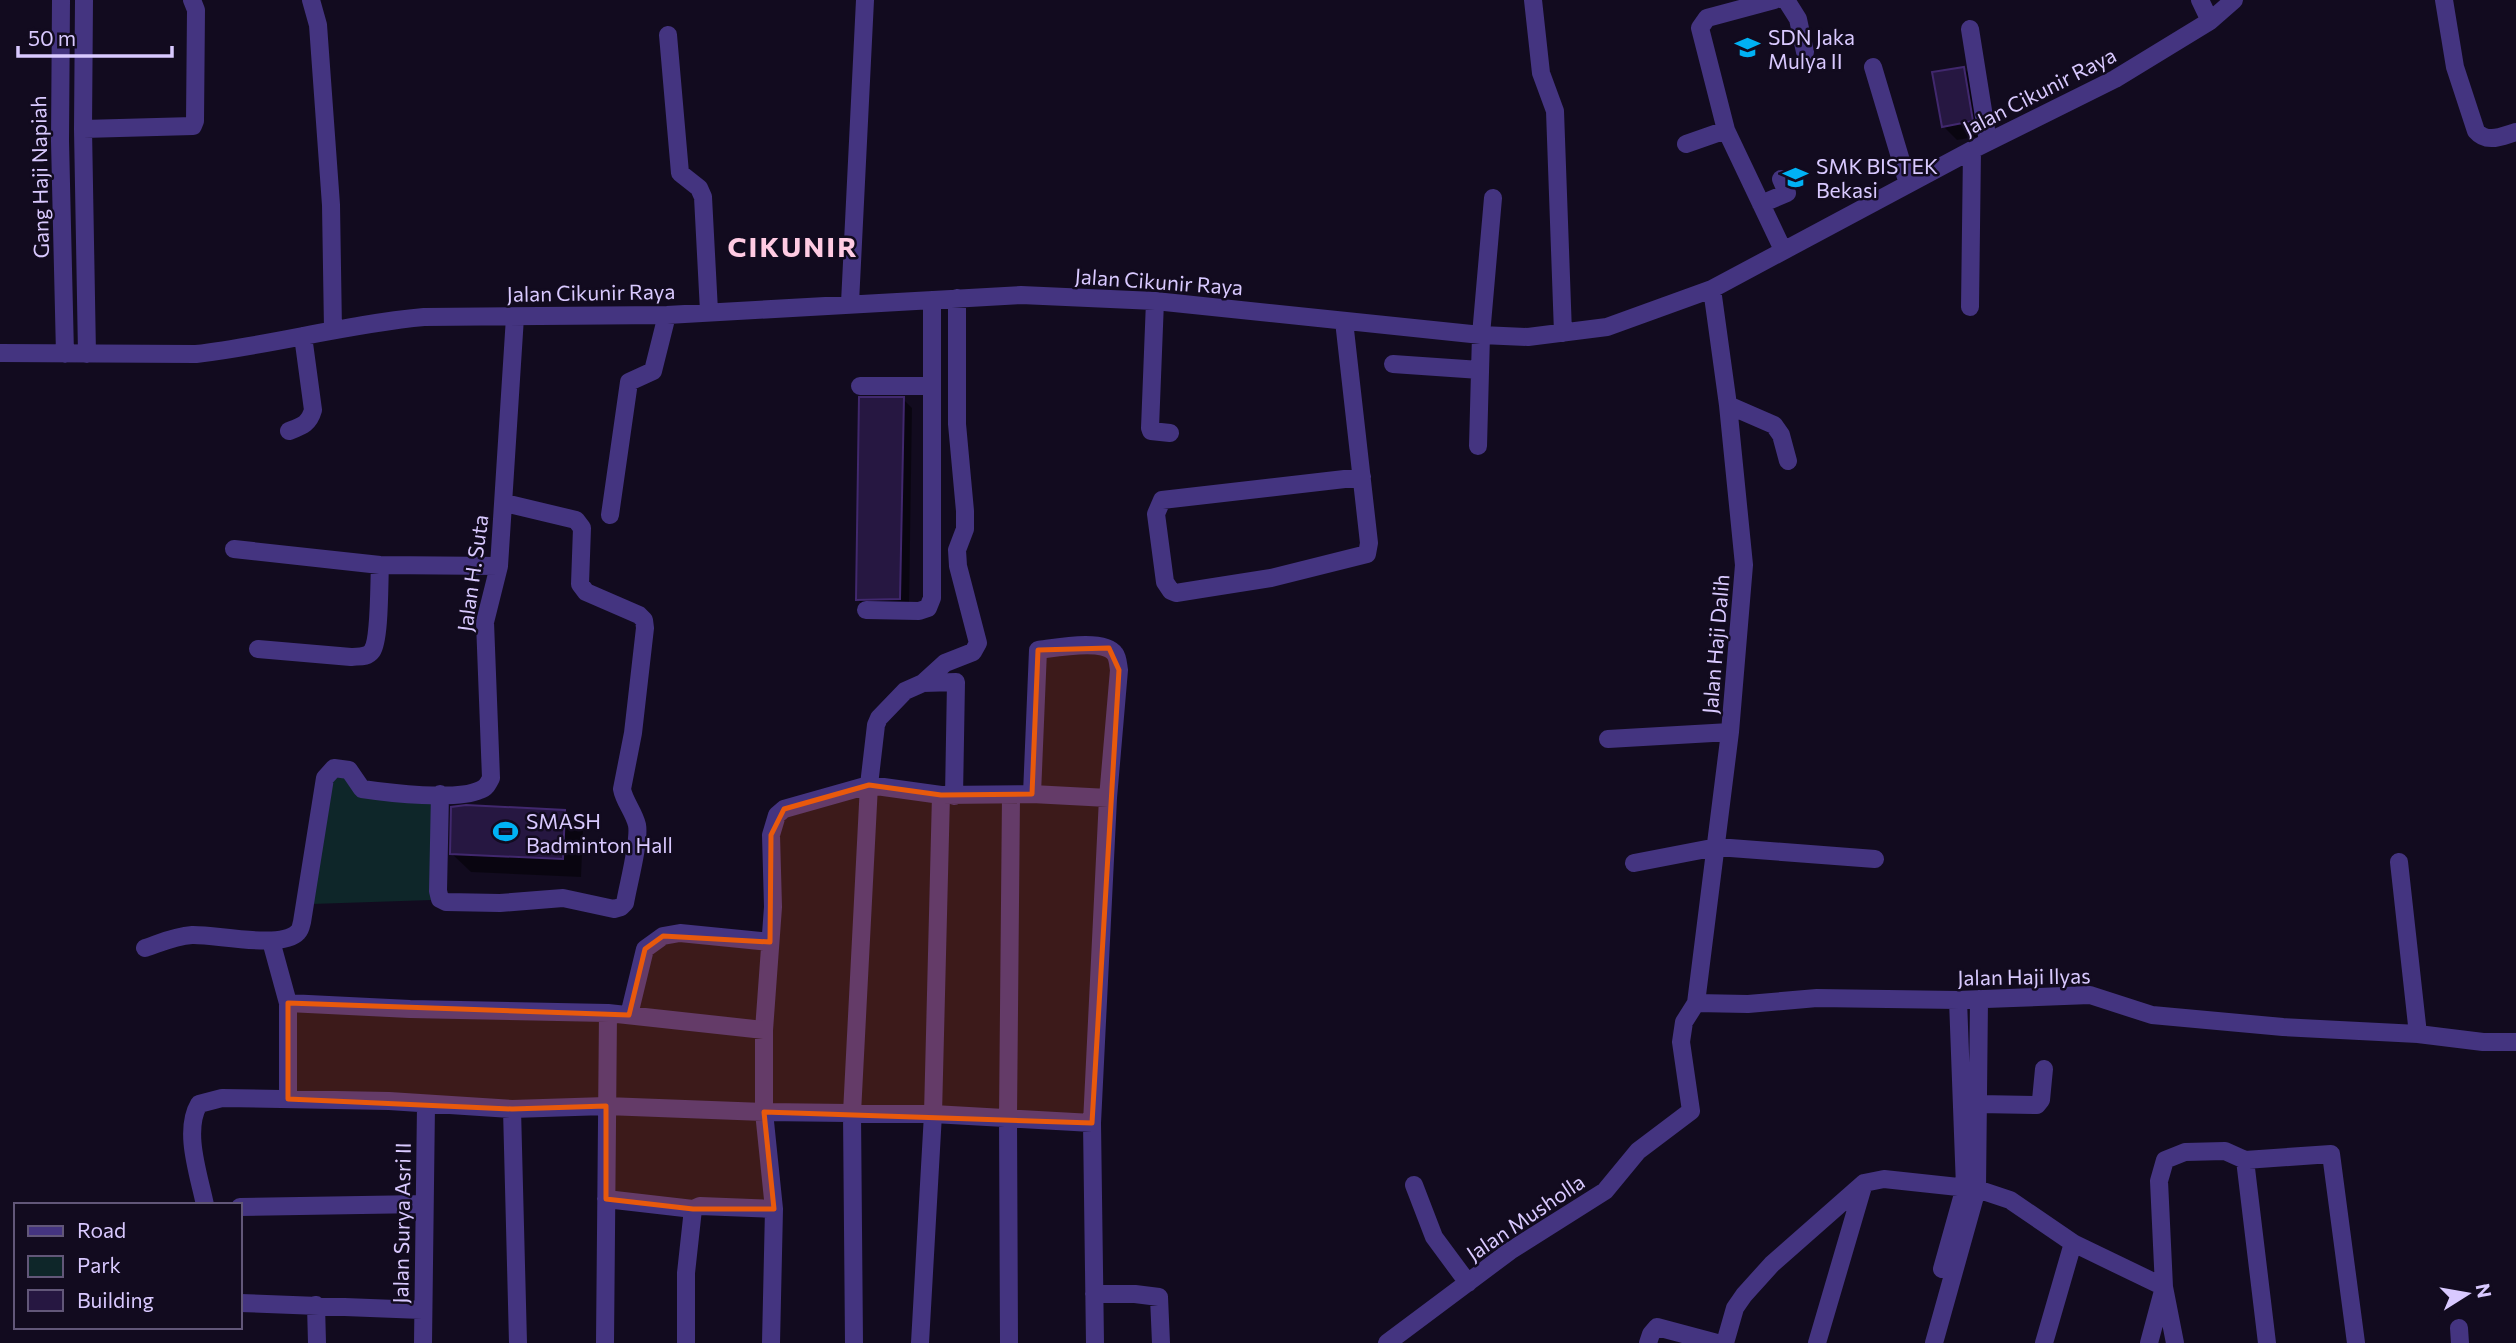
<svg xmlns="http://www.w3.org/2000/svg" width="2516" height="1343" viewBox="0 0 2516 1343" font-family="Commissioner,sans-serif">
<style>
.green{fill:#0e2629}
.shadow{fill:#0007}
.building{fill:#261741;stroke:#41286e;stroke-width:2}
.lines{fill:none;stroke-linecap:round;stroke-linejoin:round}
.minor{stroke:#443480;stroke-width:18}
.marked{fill:#e8590c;fill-opacity:0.2;stroke:#e8590c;stroke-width:5;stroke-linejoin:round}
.labels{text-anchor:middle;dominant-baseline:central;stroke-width:5;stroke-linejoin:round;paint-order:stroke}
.poi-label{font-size:21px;fill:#d9c9ff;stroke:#120b1f;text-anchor:start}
.street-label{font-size:21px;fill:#d9c9ff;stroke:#120b1f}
.district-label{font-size:28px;font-weight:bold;letter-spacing:2px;fill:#ffcbe3;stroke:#120b1f}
</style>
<rect width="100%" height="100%" fill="#120b1f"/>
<path class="green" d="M348,777l86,25 -2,98 -120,4 19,-126z"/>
<path class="shadow" d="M1964,68l14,14 8,53 -29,5 -14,-14z
M903,399l9,9 -3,200 -42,1 -9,-9z
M564,812l19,18 -2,47 -110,-5 -19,-18z"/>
<path class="building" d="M1964,67l9,54 -31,6 -10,-55z
M859,397h45l-4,202 -44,1z
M466,805l99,5 -2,49 -113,-5 1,-47z"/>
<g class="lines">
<path class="minor" d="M61,0l-1,141 5,213
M84,0l-1,129 4,225
M311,0l7,25 13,180 2,125
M1533,0l8,73 14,38 8,222
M1774,0l-67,18 -7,10 26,102 57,120
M1786,0l12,19 7,33
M2200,0l10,21
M2444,0l11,67 21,64c11,13 26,5 40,1
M1970,29l18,113
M668,35l12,138 19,15 4,9 6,114
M1873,67l35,117
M83,129l110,-3 2,-5 1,-111 -4,-10
M1686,144l40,-14
M1761,204l26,-11 -6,-14
M1155,301l-5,127 1,3 19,2
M850,303l15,-303
M1970,307l2,-157
M1344,321l25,222 -2,11 -96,24 -70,11 -25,4 -5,-2 -6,-9 -9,-68 6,-14 200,-23
M0,353l196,1c77,-9 151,-30 228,-37l243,-2 354,-20 134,6 326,34 47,2 79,-10 105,-38 260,-139 143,-71 95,-58 24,-21
M1393,364l87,6
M860,386h70
M1728,405l46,20 7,10 7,26
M289,431c13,-5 20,-7 24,-21l-10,-74
M1478,446l3,-111 12,-137
M610,515l19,-133 24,-11 14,-56
M234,549l146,16 119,1
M866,610l53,1 9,-3 4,-10v-298
M258,649l93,8c7,-1 16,1 21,-6 8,-11 7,-69 8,-86
M923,683l22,-20 28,-11 5,-9 -20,-77 -1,-16 8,-21v-18l-8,-87v-126
M1608,739l122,-7
M440,794l-2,97 2,8 6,3 54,1 63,-5 51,11 7,-2 4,-4c3,-18 15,-62 12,-78 -3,-13 -13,-24 -15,-36l11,-56 12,-105 -1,-8 -5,-5 -53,-23 -6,-8 2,-56 -6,-8 -71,-17
M1032,794l6,-144c17,-2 66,-12 77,4 3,4 3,10 4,16l-11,128 -16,325 3,220
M2399,862l19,172
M1634,863l83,-16 158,12
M271,941l17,62
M145,948c15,-5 30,-12 47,-13 23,-1 90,15 106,-3 3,-3 3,-7 4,-10l23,-144 9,-10 15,2 13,19c27,4 95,12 118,1 6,-2 8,-6 11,-12l-6,-156 14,-56 16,-249
M1696,1003l52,1 69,-6 141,2 132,-5 62,20 131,12 135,7 65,8h33
M629,1015l16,-66 18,-13 17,-3 90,9
M288,1099v-96l122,6 198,4 156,17
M1979,1104l58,1 4,-5 3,-31
M512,1109l6,234
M2245,1160l22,183
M1414,1185l20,52 34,46
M606,1199l87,10
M205,1205c-6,-30 -22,-74 -6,-101l23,-6 167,3 123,8 94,-3 158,6 169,2 159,9
M240,1207l183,-3
M1942,1269l23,-82 -7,-187
M1094,1294h41l24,3 2,46
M240,1303l182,7
M316,1305l1,38
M2459,1328l1,15
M423,1343l3,-238
M605,1343l3,-330
M686,1343v-70l7,-64 7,-3 74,3
M771,1343l3,-134 -10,-97v-82l9,-123 -2,-72 6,-20 7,-6 85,-24 72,10 91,-1 76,4
M854,1343l-2,-230 17,-328 7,-60 3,-7 26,-27 18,-8 33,-1 -2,114
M920,1343l13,-229 8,-319
M1009,1343l-1,-226 3,-322
M1387,1343l123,-92 95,-60 33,-40 53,-40 -10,-69 3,-20 12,-19 34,-271 14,-167 -16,-160 -16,-116
M1648,1343l3,-9 6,-7 60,16
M1725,1343l10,-35 9,-13 28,-31 92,-81 20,-4 93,10 33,11 63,43 91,44 11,56
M1817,1343l47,-160
M1934,1343l43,-154 2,-190
M2044,1343l29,-100
M2149,1343l15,-56 -5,-106 6,-21 20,-8 40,-1 20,9 86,-6 25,189"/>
</g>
<path class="marked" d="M1109,648l10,22 -27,453 -328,-11 10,97h-81l-87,-10v-93l-94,3 -224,-10v-96l341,12 16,-66 18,-13 107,6 1,-107 13,-26 85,-24 72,10 91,-1 6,-144z"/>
<defs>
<symbol id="school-bare" viewBox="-9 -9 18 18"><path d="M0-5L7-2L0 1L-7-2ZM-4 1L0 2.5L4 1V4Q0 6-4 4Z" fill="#00b2f4" stroke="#120b1f" stroke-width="2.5" paint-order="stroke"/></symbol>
<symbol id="stadium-bare" viewBox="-9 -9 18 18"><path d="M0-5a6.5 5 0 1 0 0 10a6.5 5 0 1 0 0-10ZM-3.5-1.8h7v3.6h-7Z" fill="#00b2f4" stroke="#120b1f" stroke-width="2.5" paint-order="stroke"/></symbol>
</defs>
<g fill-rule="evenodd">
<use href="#school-bare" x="1730" y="30" width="35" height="35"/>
<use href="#school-bare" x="1778" y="160" width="35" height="35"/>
<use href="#stadium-bare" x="488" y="814" width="35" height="35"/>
</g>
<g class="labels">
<g class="poi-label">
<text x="1768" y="36">SDN Jaka<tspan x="1768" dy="24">Mulya II</tspan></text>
<text x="1816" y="165">SMK BISTEK<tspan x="1816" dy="24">Bekasi</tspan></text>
<text x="526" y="820">SMASH<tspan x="526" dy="24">Badminton Hall</tspan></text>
</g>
<g class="street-label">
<text transform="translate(2039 91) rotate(-27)">Jalan Cikunir Raya</text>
<text transform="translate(39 177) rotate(-91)">Gang Haji Napiah</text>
<text transform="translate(1159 281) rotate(4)">Jalan Cikunir Raya</text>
<text transform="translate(591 292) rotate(-1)">Jalan Cikunir Raya</text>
<text transform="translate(472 573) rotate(-82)">Jalan H. Suta</text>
<text transform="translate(1715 644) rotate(-85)">Jalan Haji Dalih</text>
<text transform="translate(2024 976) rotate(-1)">Jalan Haji Ilyas</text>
<text transform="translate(1525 1217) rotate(-34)">Jalan Musholla</text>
<text transform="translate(401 1223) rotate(-89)">Jalan Surya Asri II</text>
</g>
<g class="district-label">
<text x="793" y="246">CIKUNIR</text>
</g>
</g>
<rect x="14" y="1203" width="228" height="126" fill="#120b1f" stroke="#625779" stroke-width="2"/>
<rect x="28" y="1226" width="35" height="10" fill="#443480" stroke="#625779" stroke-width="2"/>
<text x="77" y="1238" font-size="21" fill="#d9c9ff">Road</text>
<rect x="28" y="1256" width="35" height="21" fill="#0e2629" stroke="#625779" stroke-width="2"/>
<text x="77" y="1273" font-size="21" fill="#d9c9ff">Park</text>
<rect x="28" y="1290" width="35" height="21" fill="#261741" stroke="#625779" stroke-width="2"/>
<text x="77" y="1308" font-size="21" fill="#d9c9ff">Building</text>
<g transform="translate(2467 1294) rotate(79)" stroke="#120b1f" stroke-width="5" paint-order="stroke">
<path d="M0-5L12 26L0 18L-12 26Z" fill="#d9c9ff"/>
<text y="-10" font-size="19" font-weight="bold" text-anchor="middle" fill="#d9c9ff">N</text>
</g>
<path d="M18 46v10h154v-10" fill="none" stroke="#d9c9ff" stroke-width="3.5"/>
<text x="28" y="46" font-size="21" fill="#d9c9ff" stroke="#120b1f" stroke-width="5" paint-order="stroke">50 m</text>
</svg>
